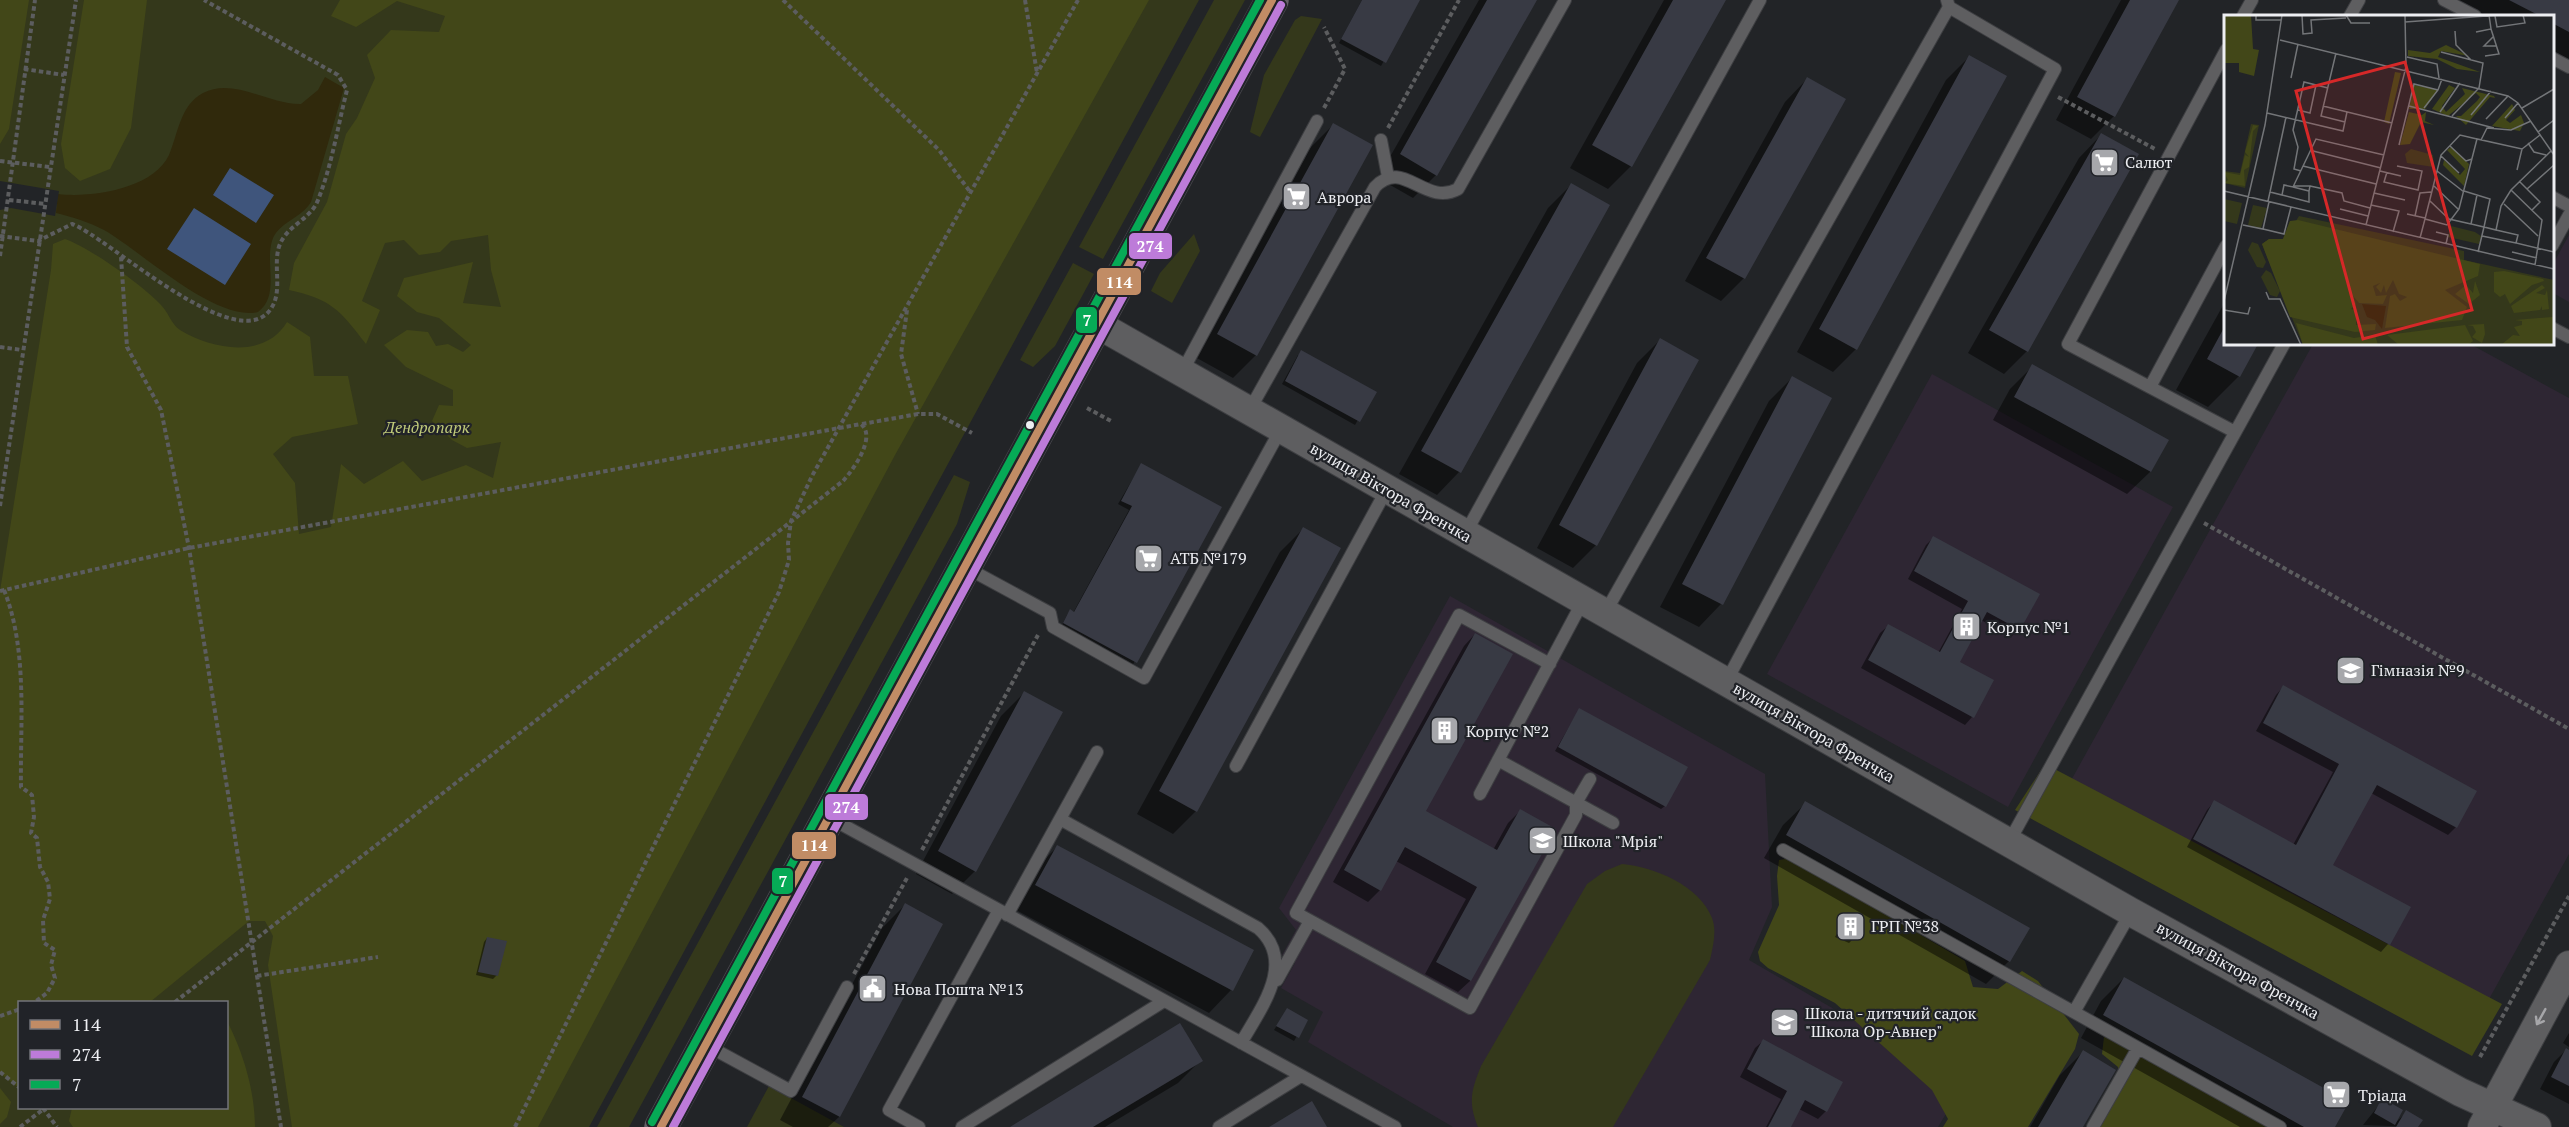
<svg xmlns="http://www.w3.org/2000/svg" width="2569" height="1127" viewBox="0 0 2569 1127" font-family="'PT Serif',serif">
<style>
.education{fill:#2e2633}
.green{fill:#34381b;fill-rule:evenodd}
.forest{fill:#424718}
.sand{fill:#30290c}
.water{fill:#3f557c}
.pier{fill:#222427}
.shadow{fill:#0007}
.building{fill:#383a44}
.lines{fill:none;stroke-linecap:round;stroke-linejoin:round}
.service-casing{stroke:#3d3e41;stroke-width:14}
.tertiary-casing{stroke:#3d3e41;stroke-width:30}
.primary-casing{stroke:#3d3e41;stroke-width:34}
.path{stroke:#5c5d5f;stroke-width:4;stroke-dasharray:4.5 3;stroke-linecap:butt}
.service{stroke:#5e5e60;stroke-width:12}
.tertiary{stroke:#5e5e60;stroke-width:28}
.primary{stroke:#656068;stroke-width:33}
.bus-1-casing{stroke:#212328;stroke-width:12}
.bus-2-casing{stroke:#212328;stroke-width:12}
.bus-3-casing{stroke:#212328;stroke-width:12}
.bus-1{stroke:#c18c65;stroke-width:8}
.bus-2{stroke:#bd7bd9;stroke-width:8}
.bus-3{stroke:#06aa56;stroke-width:8}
.oneway{stroke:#a6a6a9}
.bus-dot{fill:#edeef2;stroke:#212328;stroke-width:2}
.labels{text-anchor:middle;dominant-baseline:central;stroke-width:4.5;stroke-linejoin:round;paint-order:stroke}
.poi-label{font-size:16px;fill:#edeef2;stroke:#212328;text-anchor:start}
.park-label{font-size:16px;font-style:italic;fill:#c1cb7a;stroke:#212328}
.street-label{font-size:16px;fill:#edeef2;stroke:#212328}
.inset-road{fill:none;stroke:#737578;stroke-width:1.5}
.view{fill:#d62828;fill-opacity:0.15;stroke:#d62828;stroke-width:3}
.inset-edge{fill:none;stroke:#edeef2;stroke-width:3}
.line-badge{stroke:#212328;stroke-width:2}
.badge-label{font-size:16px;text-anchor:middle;font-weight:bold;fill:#fff}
</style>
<rect width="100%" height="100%" fill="#222427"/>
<path class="education" d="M2569,235v67l-16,-9 -1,-27z
M2313,344h157l99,54v456l-102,185 -414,-226z
M1932,374l241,133 -165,300 -241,-133z
M1450,596l315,178 7,133 -23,53 215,124 -26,43h-485l-145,-85 15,-30 -42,-24 14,-25 -13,-8 14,-25 -17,-22z"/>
<path class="green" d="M0,0h1199l-610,1127h-589zM20,1002h206v106h-206z
M1214,0h31l-142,259 -24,-12z
M1301,16l21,3 -62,118 -10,-5 14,-57 31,-55z
M1194,234l6,17 -28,52 -21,-12 9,-18z
M1073,263l21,11 -39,72 -22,21 -13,-7z
M954,475l16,7 -13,42 -328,603h-32z
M1622,864c32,3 77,21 90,54 5,13 1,28 -2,42l-97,167h-135c-10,-25 -7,-36 3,-61l106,-182 18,-13z
M769,1086l75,41h-97z"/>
<path class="forest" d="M0,0h29l-20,129 -9,15z
M84,0h63l-16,128 -21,41 -30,12 -15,-13 -4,-24z
M340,0h809l-254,455 -357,672h-246l-24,-162 5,-29 -8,-15h-16l-99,81h-130l-1,86 -19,-15v-482l51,-321 2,-26 12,-5c25,9 76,45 95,65 8,7 11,20 20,26 33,20 85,29 107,-8l23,15 4,39h34l10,48 -66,13 -19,17 22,29 4,51 32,-7 10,-63 23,20 39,-23 19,20 44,-16 27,13 8,-36 -34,6 -15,-8 -20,-19 7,-16 14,1v-16l-47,-23 -22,-22 23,-15 21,2 8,14 12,-2 15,8 8,-7 -32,-27 -22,-6 -20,-16 7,-18 69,-16 -10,41 38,4 -10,-37 -3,-35 -37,6 -11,11 -21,3 -15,-15 -19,3 -23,58 18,9 -14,34c-26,-34 -35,-45 -77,-54l5,-27 33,-61 19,-68 11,-16 18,-40 -8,-23 24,-25 48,2 6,-16 -48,-15 -41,26 -25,-11z
M2045,764l457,240 -30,52 -457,-246z
M1804,856l76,55 85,50 8,26 25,2 24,-18 16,10 41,53 -4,15 -47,78h-85l5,-8 -16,-29 -97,-87 -67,-35 -8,-7 -2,-9 21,-47 -2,-29 2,-16z
M227,1021c16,31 28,70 28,106h-182l-4,-6 3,-13h154z
M2118,1032l168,95h-199l32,-52 -1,-8 -16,-13 2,-17z
M0,1088l11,14 -4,15 -7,7z"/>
<path class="sand" d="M325,77l19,11 -33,114c-10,17 -33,20 -39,39 -7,23 8,55 -14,71 -43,10 -117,-61 -154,-82 -15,-8 -32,-13 -48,-17l2,-19c33,4 95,-5 111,-39 9,-21 11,-50 34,-62 31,-16 66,12 98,11l17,-14z"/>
<path class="water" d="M230,168l44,27 -18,28 -43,-28z
M194,208l57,36 -26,41 -58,-36z"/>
<path class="pier" d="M0,181l59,10 -4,25 -44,-8 -11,2z"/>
<path class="shadow" d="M1362,0h56l-37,66 -42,-23z
M1479,0h56l-99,175 -23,23 -35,-20z
M1664,0h60l-93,166 -23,23 -38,-21z
M2121,0h56l-63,116 -23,23 -35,-19z
M2444,0h125v66l-17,-8v-42h-77z
M1969,57l-113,292 -23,23 -36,-20 149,-272z
M1807,79l-63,199 -23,23 -36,-20 100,-179z
M1333,125l-77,230 -23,23 -38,-21 115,-209z
M2101,135l-74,216 -23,23 -36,-21 111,-195z
M1571,185l-112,287 -22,23 -38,-21 149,-266z
M2226,300v44h31l-18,32 -31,31 -32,-17z
M1660,340l36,20 -100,185 -23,23 -36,-20 100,-185z
M1298,355l76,37 -19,33 -73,-41z
M2033,366l134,74 -17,32 -23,22 -134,-74 17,-31z
M1792,378l-71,226 -22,23 -39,-20 109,-206z
M1141,465l78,42 -87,159 -71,-39 6,-12 3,-4 3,2 56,-103 -11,-6z
M1303,529l-107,282 -23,23 -36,-20 143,-262z
M1933,538l86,91 -8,8 -30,-17 -23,42 14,55 -7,8 -104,-57 19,-35 8,-7 50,27 24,-44 -54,-30 18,-34z
M1475,634l-51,178 69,38 15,-27 12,-12 34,19 -84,151 -12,11 -33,-18 41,-75 -70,-38 -16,29 -12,12 -35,-20 131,-236z
M2283,687l173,140 -8,8 -77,-42 -40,73 78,42 -21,36 -7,8 -194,-105 20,-37 7,-8 79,43 40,-73 -77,-41 20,-36z
M1024,693l-49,178 -23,23 -36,-20 85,-158z
M1579,710l86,96 -4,3 -106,-58z
M1806,803l203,158 -23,23 -222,-126 19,-33z
M1057,847l174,143 -22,23 -195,-104 20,-39z
M905,905l36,20 -102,192 -11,10h-35l-13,-7 102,-192z
M1848,913l4,27 -3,3 -14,-6z
M487,938l10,37 -4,4 -17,-4 8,-33z
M2124,978l209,149h-93l-159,-89 20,-37z
M1287,1010l19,10 -12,21 -20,-11z
M2569,1033v14l-6,-4z
M1763,1041l63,70 -8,8 -19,-10 -9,18h-24l15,-28 -41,-22 15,-29z
M2566,1050l3,1v53l-29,-15 14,-27z
M2083,1052l-2,75h-51l30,-52z
M1201,1060l-23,23 -73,44h-93z
M2383,1100l12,23 12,-11 10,15 -54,-2z"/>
<path class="building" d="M1362,0h58l-34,63 -45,-24z
M1487,0h50l-100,176 -37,-22z
M1673,0h53l-94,167 -40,-22z
M2130,0h49l-64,117 -38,-20z
M2509,0h60v32l-17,-9v-7h-12z
M1969,55l38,21 -150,274 -38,-21z
M1807,77l39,22 -101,180 -39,-21z
M1333,123l40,22 -116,211 -40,-22z
M2101,133l38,21 -111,198 -39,-22z
M1571,183l39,22 -149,268 -40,-22z
M2226,324v20h32l-18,33 -33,-18z
M1660,338l39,22 -102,186 -38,-21z
M1301,350l76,42 -17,30 -75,-41z
M2032,364l137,76 -18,32 -137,-75z
M1792,376l40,22 -109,207 -41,-21z
M1141,463l81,44 -85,156 -74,-40 7,-14 4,3 58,-106 -11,-5z
M1303,527l38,21 -144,264 -38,-21z
M1933,536l107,58 -20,36 -33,-18 -27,50 34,18 -20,38 -106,-58 20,-36 52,28 28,-51 -54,-30z
M1475,633l38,21 -87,157 71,39 23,-41 36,20 -85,152 -35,-19 41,-75 -72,-40 -24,44 -37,-21z
M2283,685l194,106 -20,37 -80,-43 -44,80 78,42 -21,38 -197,-106 21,-39 82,45 43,-81 -76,-41z
M1024,691l39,21 -87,160 -38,-21z
M1579,708l109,59 -22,40 -108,-60z
M1805,801l225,127 -20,34 -224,-127z
M1057,845l197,105 -21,41 -198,-106z
M905,903l38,21 -103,193 -38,-20z
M1848,912l15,7 -10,22 -15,-8z
M487,937l20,4 -9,35 -20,-4z
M2124,977l225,125 -14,25h-31l-201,-112z
M1287,1008l21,12 -9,18 -23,-12z
M1180,1023l23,38 -110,66h-83z
M1763,1039l80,43 -16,30 -22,-12 -14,27h-23l19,-36 -40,-22z
M2566,1048l3,2v36l-18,-9z
M2083,1050l33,20 -33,57h-45z
M2382,1098l21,12 -8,15 -21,-12z
M1312,1101l15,26h-58z
M2406,1110l17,10 -5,7h-22z"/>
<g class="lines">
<defs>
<path id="service" d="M2444,0l31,16
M2243,16l9,-16
M2350,16l9,-16
M2226,50l-158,294 167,88
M2552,58l17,9
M1381,140l7,37
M2552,197l17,9
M2552,246l17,-31
M2552,328l17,9
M1182,372l135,-251
M2150,387l76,-141
M1249,411l126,-224c28,-30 50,20 83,2l107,-189
M1465,534l295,-534
M967,568l83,45 3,14 91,51 137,-249
M1605,613l344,-606
M1550,664l-91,-49 -163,298 174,95 106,-193v-12l14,-24
M1726,682l329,-613 -106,-62 -2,-7
M1498,760l115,63
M1236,766l151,-277
M1480,794l103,-193
M830,818l169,92 -110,200 30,17
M1060,819l198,109c39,34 3,80 -17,115
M2009,842l275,-498
M1783,850l497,277
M999,910l396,217
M1007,915l90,-163
M1277,980l33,-59
M2074,1012l57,-100
M708,1046l83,45 56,-104
M962,1127l202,-126
M1219,1127l82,-51
M2093,1127l45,-79"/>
<path id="tertiary" d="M1097,324l1034,588 329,180 77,35
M2482,1127l87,-162"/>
<path id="primary" d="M661,1127l611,-1127"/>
</defs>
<use href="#service" class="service-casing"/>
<use href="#tertiary" class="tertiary-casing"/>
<use href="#primary" class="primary-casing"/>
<path class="path" d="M783,0l156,150 32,43
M1025,0l12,73
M24,69l40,6
M2058,97l97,52
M1324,108l21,-39 -21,-42
M1388,128l71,-128
M0,161l50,6
M9,200l37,4
M0,236l38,5 34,-17c33,11 168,138 200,83 11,-18 0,-44 8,-63 8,-19 31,-25 38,-44 14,-35 20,-75 29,-110l-9,-15 -134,-75
M0,256l35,-256
M121,257l6,90 34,63 28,138 92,579
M907,310l-6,44 17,60
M0,347l22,3
M1087,408l24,13
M862,424l56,-10h19l35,19
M0,506l76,-506
M2204,523l365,206
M4,590c24,60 16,133 17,197l11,8 2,22 -3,16 6,5 3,29 8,15 2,17 -7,21 1,23 11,7 -4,15 4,13 -8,15 -12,9
M0,591l189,-43 672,-124c16,13 -8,46 -18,57l-668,521
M922,850l116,-215
M854,974l53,-96
M257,976l121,-19
M0,1016l20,-7
M2480,1057l89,-161
M0,1072l20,16
M43,1108l14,19
M20,1127l25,-19
M515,1127l264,-535 10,-32 -1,-17 3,-22 21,-45 266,-476"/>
<use href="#service" class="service"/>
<use href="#tertiary" class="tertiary"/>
<use href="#primary" class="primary"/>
<defs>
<path id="bus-1" d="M661,1127l611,-1127"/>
<path id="bus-2" d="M673,1127l608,-1122"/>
<path id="bus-3" d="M652,1122l608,-1122"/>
</defs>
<use href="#bus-1" class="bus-1-casing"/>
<use href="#bus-2" class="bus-2-casing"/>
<use href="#bus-3" class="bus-3-casing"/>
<use href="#bus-1" class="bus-1"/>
<use href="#bus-2" class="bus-2"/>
<use href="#bus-3" class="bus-3"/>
</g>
<defs><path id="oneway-shaft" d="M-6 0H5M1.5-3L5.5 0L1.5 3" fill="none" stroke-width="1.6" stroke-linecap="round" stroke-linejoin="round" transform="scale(1.5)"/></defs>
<use class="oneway" href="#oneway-shaft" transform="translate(2541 1017) rotate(119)"/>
<defs>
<symbol id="supermarket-square" viewBox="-11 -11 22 22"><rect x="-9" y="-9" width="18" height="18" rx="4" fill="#a6a7ab" stroke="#212328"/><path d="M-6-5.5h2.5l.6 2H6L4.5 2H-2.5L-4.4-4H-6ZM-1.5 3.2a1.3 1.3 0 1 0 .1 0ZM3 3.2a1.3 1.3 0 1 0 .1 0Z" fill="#fff"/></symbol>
<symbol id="building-square" viewBox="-11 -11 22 22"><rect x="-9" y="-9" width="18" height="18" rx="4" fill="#a6a7ab" stroke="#212328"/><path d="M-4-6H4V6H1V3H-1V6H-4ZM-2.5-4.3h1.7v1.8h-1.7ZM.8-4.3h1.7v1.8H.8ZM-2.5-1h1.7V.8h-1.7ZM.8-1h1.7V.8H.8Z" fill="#fff"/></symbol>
<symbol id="school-square" viewBox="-11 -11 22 22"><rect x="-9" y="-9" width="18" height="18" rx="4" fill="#a6a7ab" stroke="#212328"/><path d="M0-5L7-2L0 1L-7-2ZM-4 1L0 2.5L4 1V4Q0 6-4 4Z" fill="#fff"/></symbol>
<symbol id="civic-square" viewBox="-11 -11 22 22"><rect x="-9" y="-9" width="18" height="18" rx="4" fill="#a6a7ab" stroke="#212328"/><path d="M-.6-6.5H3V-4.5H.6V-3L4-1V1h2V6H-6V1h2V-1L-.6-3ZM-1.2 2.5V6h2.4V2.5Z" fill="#fff"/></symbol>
</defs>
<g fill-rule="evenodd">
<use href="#supermarket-square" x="2088" y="146" width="33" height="33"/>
<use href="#supermarket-square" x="1280" y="180" width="33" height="33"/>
<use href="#supermarket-square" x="1132" y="542" width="33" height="33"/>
<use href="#building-square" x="1950" y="610" width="33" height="33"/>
<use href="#school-square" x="2334" y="654" width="33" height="33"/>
<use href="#building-square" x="1428" y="714" width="33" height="33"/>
<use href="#school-square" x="1526" y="824" width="33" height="33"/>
<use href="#building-square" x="1834" y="910" width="33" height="33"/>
<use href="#civic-square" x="856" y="972" width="33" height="33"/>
<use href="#school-square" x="1768" y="1006" width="33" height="33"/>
<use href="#supermarket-square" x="2320" y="1078" width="33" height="33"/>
</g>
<circle class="bus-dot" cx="1030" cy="425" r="5"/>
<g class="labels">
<g class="poi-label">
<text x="2125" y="162">Салют</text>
<text x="1317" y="197">Аврора</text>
<text x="1170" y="558">АТБ №179</text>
<text x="1987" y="627">Корпус №1</text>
<text x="2371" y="670">Гімназія №9</text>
<text x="1466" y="731">Корпус №2</text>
<text x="1563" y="841">Школа "Мрія"</text>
<text x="1871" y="926">ГРП №38</text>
<text x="894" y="989">Нова Пошта №13</text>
<text x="1805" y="1013">Школа - дитячий садок<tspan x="1805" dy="18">"Школа Ор-Авнер"</tspan></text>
<text x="2358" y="1095">Тріада</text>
</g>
<g class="park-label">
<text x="427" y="427">Дендропарк</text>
</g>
<g class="street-label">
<text transform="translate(1391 492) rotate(30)">вулиця Віктора Френчка</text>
<text transform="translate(1814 732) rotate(30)">вулиця Віктора Френчка</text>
<text transform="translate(2238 970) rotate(29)">вулиця Віктора Френчка</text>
</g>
</g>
<g transform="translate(2224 15)">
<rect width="330" height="330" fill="#222427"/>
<path d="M27,109l8,1 -14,63 -21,-5v-12l16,2zM187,134l22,6 1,12 -27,-4 -2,-9zM0,184l18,4 -5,21 -13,-3zM29,190l14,3 -6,20 -13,-3zM75,201l165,35v9l90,20v65h-251l-41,-101 7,-5h14l7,-18h6zM227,211l24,6 6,4 -2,8 -31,-7zM28,227l6,2 8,18 -3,6 -6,-1 -9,-17zM42,255l5,3 9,18 -3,6 -7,-2 -9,-18z" fill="#34381b"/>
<path d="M0,0h27l2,34 6,1 -5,26 -15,-4v-9h-15zM222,30l23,11 -28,-5 -3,6 42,15 -23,-3 -20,-10 -29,-3v-6l22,3zM171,57l6,1 -12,51 -5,-2zM190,70l24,5 -13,19h-16zM225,70l6,3 -13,18 4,6 19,-18 -3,-6 32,8 1,2 -5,-1 -24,28 -10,-9h5l16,-15 3,-4 -4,-4 -28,23 -16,-7zM288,89l3,6 -9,10 4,3 11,-8 3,8 -4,8 -28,-5zM185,97l13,3 4,-3 -1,9 9,4 -13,-3 -11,22 -10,1zM29,110l5,1 -5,5 -4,36 -5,3 1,16 -21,-3 4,-3 -4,-8 16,3 5,-20 4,2 -4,-5zM227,132l18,17 -5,22 -21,-21 1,-5 16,15 5,-6 -18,-19zM74,205l182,44 -2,12 -33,14 22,17 -5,13 -77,8 5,-32 5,-2 5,7 7,-4 -8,-3 -6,-14 -7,13 -2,-8 -3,8 -5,-6 4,-4 -7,3 3,10 11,-1 -4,9 -24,-1 -6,-7 3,8 -5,5 5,1v15l20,-1 -1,6 -20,2 -65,-15 -28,-73 7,-5h14l7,-18zM280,256l39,8 1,2 -12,4 -22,19 -5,-10 -5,3 -6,-5v-20zM251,266l5,14 -11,9 -14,-10 11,-9 7,8zM318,270l3,3 -9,5 9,2 2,-5 2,19 -7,1v-4l-2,4 -26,3 -3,-7zM329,302l1,28h-53l12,-10 7,1 -6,-9 8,-2v-4l-7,-1zM72,308l58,15 21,-3 3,10h-75zM260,309l1,10 -3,9 -10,-6 4,-5 -3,-6 -6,-1zM241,310l8,16 -5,4h-69l-12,-10z" fill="#424718"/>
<path d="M138,289l24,2 -4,23 -7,-9 -8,-3z" fill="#30290c"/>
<path class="inset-road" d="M32,0v5h25M78,0l1,19 9,-1 -1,-13 35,-2M122,0l5,8h19M271,1l2,11 28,-4 -2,-8M181,7l95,-7M231,16l1,14 15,15M252,17l15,-3 -2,-14M270,21l-10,10h13M56,25l228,56 10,7 36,52M217,37l42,11 -4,25 -27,28M112,38l-15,63 24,6M261,41l14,-2 -8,-25M183,42l30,7 2,14M67,63l7,-34M99,91l69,17M185,91l85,22M200,93l14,-18 4,-11M298,93l32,-19M74,95l12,3 6,-28M216,97l20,-29M43,98l76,18 4,-19M247,100l20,-24M281,103l13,-15M262,104l22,-23M314,117l16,-12M257,125l6,-12 24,2 20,-9M304,128l6,9 12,3M175,130l15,-61 24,6M226,131l16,15 6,-2M89,136l68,17M217,141l18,17M79,151l73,18M293,155l5,-21M77,156l-7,-2 4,-22 -5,-17 11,-48 24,6M156,156l21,5M213,156l27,21M163,157l-3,10 34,8 4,-19 -25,-5M295,166l8,8 27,-24M86,171l32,7 2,8 26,7M210,171l24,23M69,172l16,4 1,-5h-16M303,174l13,13 -8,8M287,175l31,30 -7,45M0,176l330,78M240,176l26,8 -6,28 -13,-3 6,-29M46,177l16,-75M150,178l31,7M58,180l27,7v-11M44,186l2,-9 12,3 2,-10 9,2 23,-48 68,16M206,186l19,18 22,5M280,189l34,32M147,190l28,6 -6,21M116,194l28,7M183,199l18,4M191,201l5,-23 11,-1M201,204l16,-64 19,-20 17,4M19,210l20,4 6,-27M142,210l40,-158 -1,-52M39,214l21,5 7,-27M272,215l22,5 -2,8 38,9M212,217l12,3 -2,9M258,221l34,7M196,223l5,-19 22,6 12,-16 18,-70 45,10 18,-14M254,237l6,-25 12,3 5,-24 10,-16 40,-39M288,237l25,6M42,277l3,7h11l21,46M0,286l41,-176 17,-110M0,295l24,4 2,-7"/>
<path class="view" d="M181,47l67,248 -109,29 -67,-248z"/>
<rect width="330" height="330" class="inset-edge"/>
</g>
<g class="line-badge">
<rect x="1128" y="232" width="45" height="28" rx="6" fill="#bd7bd9"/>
<rect x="1096" y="267" width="46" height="29" rx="6" fill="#c18c65"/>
<rect x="1075" y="306" width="23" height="28" rx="6" fill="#06aa56"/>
<rect x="824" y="793" width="45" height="28" rx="6" fill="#bd7bd9"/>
<rect x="791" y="831" width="46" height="29" rx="6" fill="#c18c65"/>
<rect x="771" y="867" width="23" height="28" rx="6" fill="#06aa56"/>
</g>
<g class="badge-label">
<text x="1150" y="252">274</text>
<text x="1119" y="288">114</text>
<text x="1087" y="326">7</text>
<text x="846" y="813">274</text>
<text x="814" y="851">114</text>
<text x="783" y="887">7</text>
</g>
<rect x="18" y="1001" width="210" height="108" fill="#212328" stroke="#737479" stroke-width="1.5"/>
<rect x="30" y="1020" width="30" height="9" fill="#c18c65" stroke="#737479" stroke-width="1.5"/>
<text x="72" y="1031" font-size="18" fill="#edeef2">114</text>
<rect x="30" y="1050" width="30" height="9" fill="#bd7bd9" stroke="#737479" stroke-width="1.5"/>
<text x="72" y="1061" font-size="18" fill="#edeef2">274</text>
<rect x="30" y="1080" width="30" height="9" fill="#06aa56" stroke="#737479" stroke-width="1.5"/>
<text x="72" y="1091" font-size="18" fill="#edeef2">7</text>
</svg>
